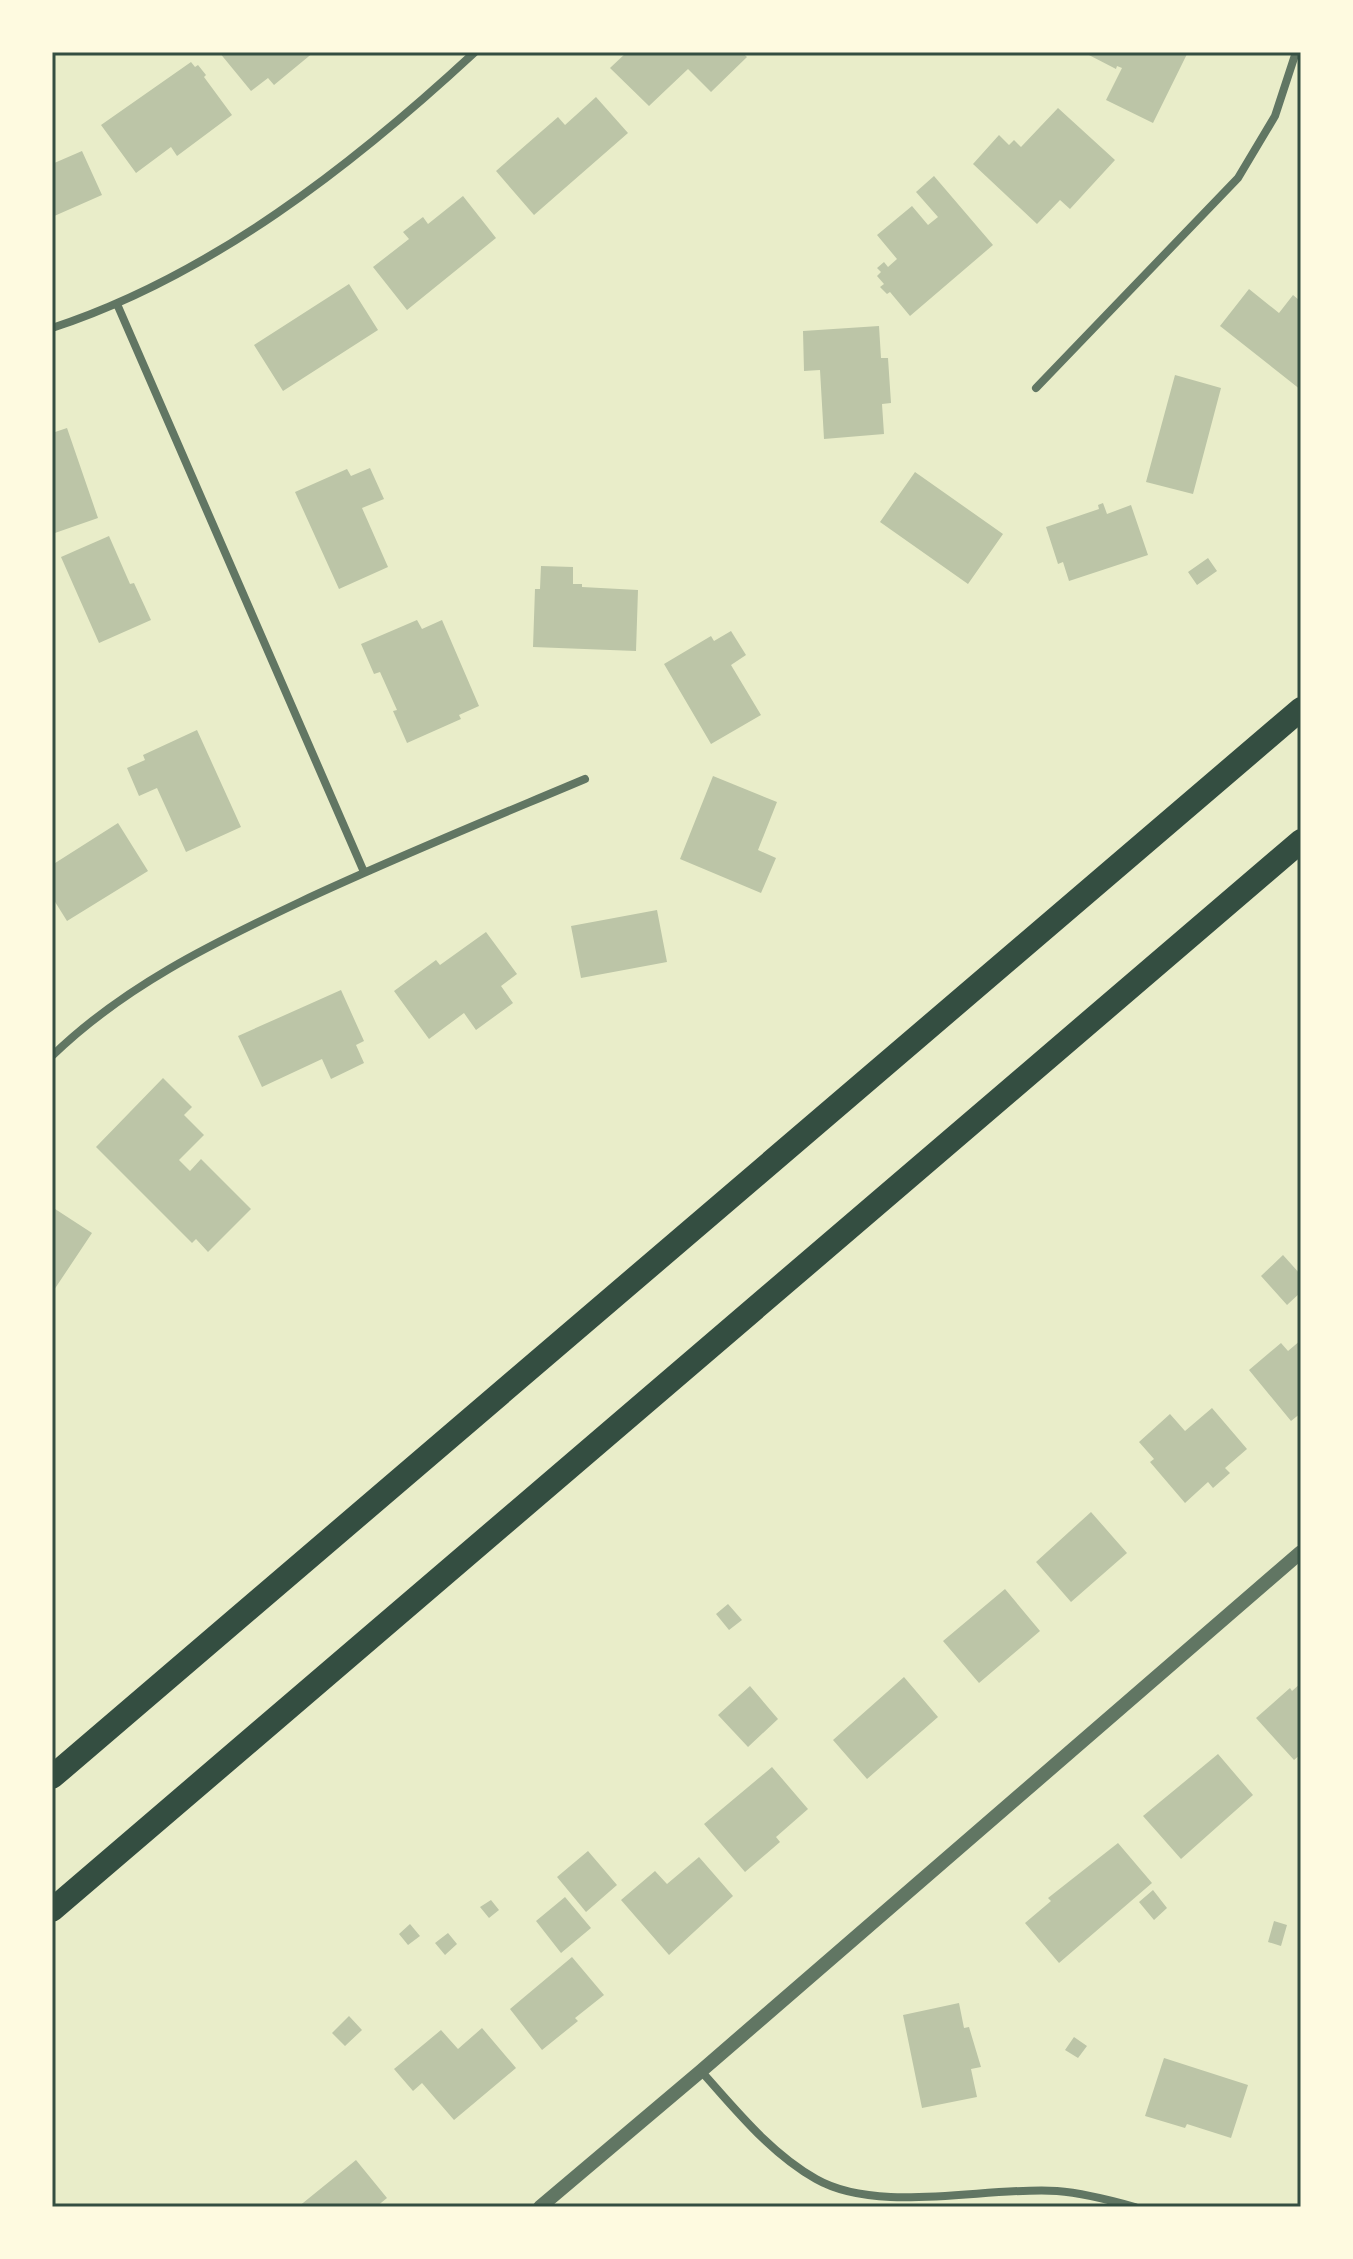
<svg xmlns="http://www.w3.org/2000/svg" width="1353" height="2259" viewBox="0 0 1353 2259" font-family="Quicksand,sans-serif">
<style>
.building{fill:#bcc5a7}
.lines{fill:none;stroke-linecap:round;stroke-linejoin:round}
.minor{stroke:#617663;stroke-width:8}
.tertiary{stroke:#617663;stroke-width:14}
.motorway{stroke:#344e41;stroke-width:24}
.neatline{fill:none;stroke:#344e41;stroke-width:3}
</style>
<rect width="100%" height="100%" fill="#e9edc9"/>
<path class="building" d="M219,52h95l-40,33 -6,-7 -17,13z
M627,52h115l5,5 -36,35 -23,-23 -39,37 -39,-38z
M1088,52h100l-35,71 -47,-23 16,-32 -5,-2 -1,3 -29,-15z
M191,62l4,5 3,-2 8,10 -2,2 28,38 -55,41 -6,-9 -35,26 -35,-48z
M596,97l32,36 -94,82 -38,-44 62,-54 7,8z
M1058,108l57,52 -45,49 -10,-9 -23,24 -64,-60 26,-29 10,10 5,-5 7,7z
M82,151l20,44 -50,22v-53z
M934,176l59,69 -83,71 -20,-24 -3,2 -7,-7 4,-3 -7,-8 4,-4 -4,-4 7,-6 4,5 9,-8 -20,-24 35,-29 16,19 10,-8 -22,-25z
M463,196l33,42 -89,72 -34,-43 36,-28 -6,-7 20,-15 5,7z
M349,284l29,46 -95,61 -29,-46z
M1249,289l30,24 14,-18 6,5 2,-3v93l-81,-64z
M879,326l2,32h7l3,45 -9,1 2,30 -60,5 -4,-69 -16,1 -1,-40z
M1175,375l46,13 -28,106 -47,-12z
M67,428l31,90 -46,16v-101z
M370,468l14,31 -22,9 26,59 -49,22 -44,-97 52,-23 4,7z
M915,472l88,62 -35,50 -88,-62z
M1103,503l4,11 24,-9 17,50 -79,26 -6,-19 -5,2 -12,-37 53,-18 -1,-4z
M109,536l21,48 4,-1 17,37 -52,23 -38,-86z
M1208,558l9,13 -20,14 -9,-13z
M541,566l32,1v17h9v3l56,3 -2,61 -103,-4 2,-58h5z
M417,620l5,9 20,-9 37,86 -20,9 2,4 -54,24 -14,-32 4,-1 -17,-38 -6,2 -13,-30z
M731,631l15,24 -15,10 30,50 -50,29 -47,-80 47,-28 3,5z
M197,730l44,97 -55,25 -29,-64 -18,8 -12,-28 18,-8 -2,-5z
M713,776l64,26 -19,48 18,8 -15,35 -81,-34z
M118,823l30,48 -81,50 -15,-24v-32z
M657,910l10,52 -86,16 -10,-52z
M486,932l31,42 -16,12 12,17 -37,27 -12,-17 -35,26 -35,-48 42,-31 4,5z
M341,990l23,51 -8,4 8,18 -33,16 -9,-20 -60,28 -24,-51z
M163,1078l29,29 -8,8 20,20 -25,25 11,11 11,-12 50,50 -43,43 -12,-13 -4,4 -96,-96z
M52,1207l40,26 -40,60z
M1283,1255l18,20v17l-14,13 -26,-29z
M1301,1340v73l-10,8 -42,-51 32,-27 7,8z
M1212,1408l35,41 -22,19 5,5 -17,15 -5,-6 -23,21 -35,-41 4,-3 -15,-17 31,-28 15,17z
M1091,1512l36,41 -56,49 -35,-40z
M1005,1589l35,42 -61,52 -36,-42z
M728,1604l14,16 -13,10 -13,-16z
M904,1677l34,40 -71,62 -34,-39z
M1301,1683v71l-7,6 -38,-42 34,-30 2,3z
M750,1686l28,33 -30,28 -30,-32z
M1218,1754l35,41 -72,64 -38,-43z
M772,1767l36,42 -32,28 4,5 -35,30 -41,-48z
M1118,1843l34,40 -93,80 -34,-40 26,-22 -3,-3z
M588,1851l29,34 -31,27 -29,-35z
M699,1857l34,39 -64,59 -48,-55 34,-29 12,13z
M1153,1890l14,18 -13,12 -15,-18z
M565,1897l26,31 -30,25 -25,-32z
M491,1900l8,10 -10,8 -9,-11z
M1274,1921l13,4 -6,21 -13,-4z
M410,1924l10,12 -12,9 -9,-11z
M448,1933l9,11 -12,11 -10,-12z
M572,1957l32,38 -29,23 3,3 -36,29 -32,-41z
M959,2003l5,25 5,-1 12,40 -10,2 6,28 -55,11 -19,-93z
M349,2016l13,14 -17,16 -13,-13z
M482,2028l34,40 -62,52 -32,-37 -9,8 -19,-22 47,-39 17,19z
M1074,2037l13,9 -9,12 -13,-8z
M1164,2058l84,27 -17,53 -44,-14 -2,4 -40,-12z
M356,2160l31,38 -11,9h-78z"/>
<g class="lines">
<path class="minor" d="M117,304l247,568
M52,328c159,-52 301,-163 423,-276
M1036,388l202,-210 37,-62 21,-64
M52,1056c71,-69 159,-112 248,-154 94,-44 190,-83 285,-123
M701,2071c35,39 69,82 115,108 63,36 171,7 241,12 26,2 53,9 78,16"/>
<path class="tertiary" d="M540,2207l161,-136 600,-519"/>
<path class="motorway" d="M52,1777l1249,-1068
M52,1910l1249,-1069"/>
</g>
<rect width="1353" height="2259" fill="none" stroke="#fefae0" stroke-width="108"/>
<rect x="54" y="54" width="1245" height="2151" class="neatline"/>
</svg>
